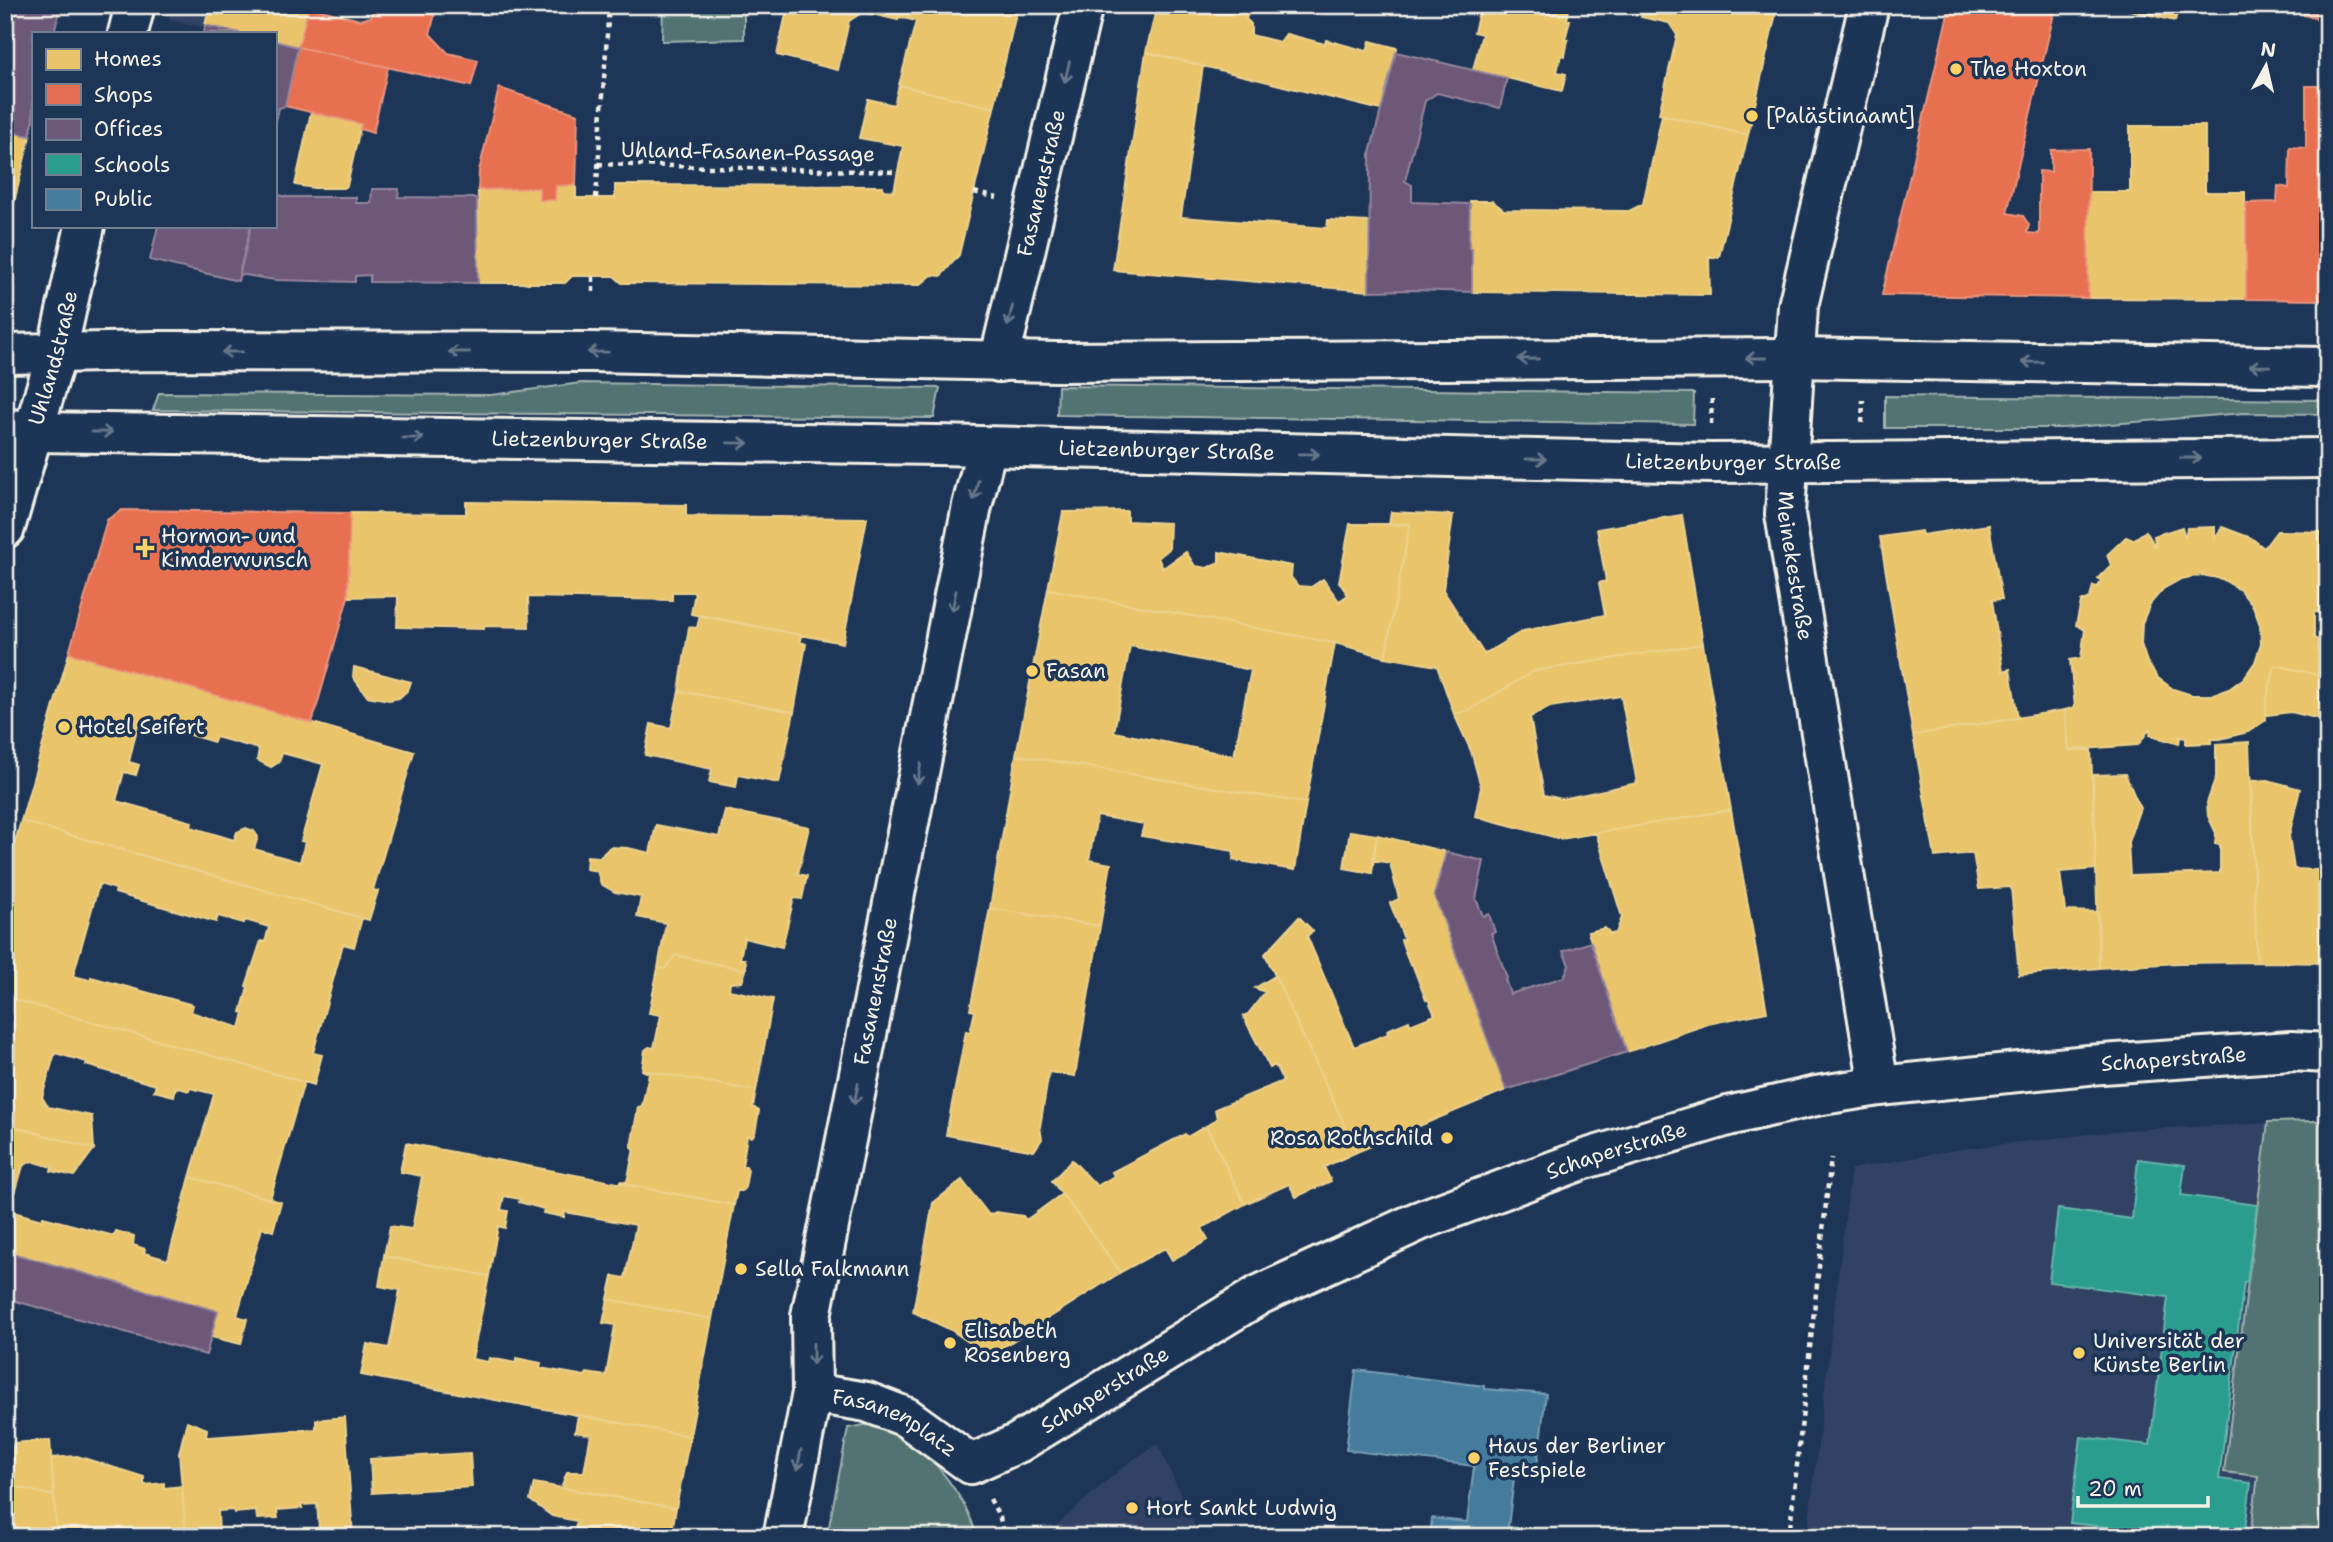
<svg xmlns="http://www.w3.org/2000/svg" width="2333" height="1542" viewBox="0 0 2333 1542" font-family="'Shantell Sans',sans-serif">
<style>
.built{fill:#304265}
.green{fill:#527373;stroke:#a3b2ae;stroke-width:2}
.homes{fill:#e9c46a;stroke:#ecd290;stroke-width:2;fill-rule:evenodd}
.shops{fill:#e76f51;stroke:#eb967e;stroke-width:2}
.offices{fill:#6d597a;stroke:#96879b;stroke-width:2}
.schools{fill:#2a9d8f;stroke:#67b6aa;stroke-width:2}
.public{fill:#457b9d;stroke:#7a9eb4;stroke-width:2}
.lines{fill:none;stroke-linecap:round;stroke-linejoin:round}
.minor-casing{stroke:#f4f1e8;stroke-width:44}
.tertiary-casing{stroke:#f4f1e8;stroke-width:44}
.secondary-casing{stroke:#f4f1e8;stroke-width:44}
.path{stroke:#f4f1e8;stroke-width:4.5;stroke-dasharray:5 5;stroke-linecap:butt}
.minor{stroke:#1d3557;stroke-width:38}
.tertiary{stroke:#1d3557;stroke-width:38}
.secondary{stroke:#1d3557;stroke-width:38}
.oneway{stroke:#68778a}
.poi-dot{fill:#ffd166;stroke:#1d3557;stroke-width:2.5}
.labels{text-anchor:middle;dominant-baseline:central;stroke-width:7;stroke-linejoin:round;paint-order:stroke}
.poi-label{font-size:21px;fill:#f4f1e8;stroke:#1d3557;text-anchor:start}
.street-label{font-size:21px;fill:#f4f1e8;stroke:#1d3557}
</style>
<rect width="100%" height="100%" fill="#1d3557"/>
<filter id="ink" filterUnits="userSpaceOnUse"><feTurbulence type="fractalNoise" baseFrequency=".0143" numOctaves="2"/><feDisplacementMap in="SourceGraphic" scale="14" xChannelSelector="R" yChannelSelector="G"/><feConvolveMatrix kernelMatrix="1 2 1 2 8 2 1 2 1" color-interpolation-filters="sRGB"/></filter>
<g filter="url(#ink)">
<path class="built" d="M172,5h137l-11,42 -23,-5v-9h-42l-64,-13z
M2318,1121l10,8v408h-521l44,-368 110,-20 164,-19z
M1158,1444l42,93h-143l-2,-10 43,-39 33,-27z"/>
<path class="green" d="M663,5h81v34l-82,2z
M581,383l359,5 -6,30 -781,-8 6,-17 332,2z
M1058,386l636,7 -1,31 -636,-9z
M1885,396l443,4v14l-84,-1 -181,15h-178z
M2318,1121l10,8v408h-78l8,-61 -34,-4 44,-350z
M870,1424c11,4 22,7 32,12 32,19 66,65 75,101h-150l21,-109z"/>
<path class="homes" d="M210,5h89l10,2 -11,40 -23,-6v-8h-35l-35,-8z
M788,5h230l-24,103 -95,-23 17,-64 -17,-4 -1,3 -35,-8 -14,9 -11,49 -61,-15z
M1157,5h94l-5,14 5,5v11l29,7 6,-8 39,10 1,-4 41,11 3,-10 27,7 -16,62 -235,-58z
M1488,5h82l-3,15h3l-5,20h3l-3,16 -4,-1 -4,17 9,2 -4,17 -89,-21 9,-36 -8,-2 5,-20 7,2z
M1608,5h170l-30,130 -89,-21 18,-79 -8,-12 -28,-6 1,-4z
M2110,5h69l-4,16z
M1146,52l57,14 -22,151 146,11 1,-8 41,2v69l-256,-21z
M899,85l95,23 -35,147 -18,21 -9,-1 -12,10 -298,-2 -8,-7h-42l-7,7h-87v-93l61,-2v12h16l1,-14 20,-1v13h39v-13l268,1v4l11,1 9,-45 -44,-8 9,-39 26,6z
M311,112l50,12 -14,62 -3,2h-30l-19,-3z
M1662,115l86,20 -29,122h-10l1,38 -238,-3v-44h-3l1,-47h22l12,9 125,1 14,-7z
M2130,126h75v66h40l1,107 -158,-1v-106h42z
M5,131l25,5 -25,104z
M466,502l220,3v11l181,2 -24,125 -152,-29 4,-22h-23v8l-144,-3 1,30 -45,-1v3l-87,-2 1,-31 -50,1 2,-84 116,1z
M1127,511v10l43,2 -1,26 -11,9 5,10 23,-16 9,14 12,2 12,-6v-10l73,14 -1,11 7,9 13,1 12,-8 16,22 9,-6 -9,-13 11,-58h60l-25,133 -50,-14 -287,-54 15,-77z
M1391,512l62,3 -10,75 41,64 39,-23 82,-16 -6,-32 7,-2 -9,-52 85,-14 21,129 -169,27 -65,39 -15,4 -17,-48 -52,-9 25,-133 -21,1z
M1989,525l13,74 -10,1 11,71 7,-2 8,49 -105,17 -33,-198 41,-6 1,4z
M2182,527l3,11 2,-10 28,-1v11l7,-11 29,11 13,10 13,-17 51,1v76l-14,5v25l8,4 -4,33 -43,-10 -9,37v18l-18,12 -28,7h-9v4l-25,1v-6l-6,-1 -1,7 -29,-9 1,-8 -13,18 -69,5 -4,-40 10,-3 -5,-47 11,-2 4,-28 -9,-5 5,-23 9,-4 3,-12 5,1 3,-6 -3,-3 13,-13 -4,-10 19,-18 7,3 13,-9 10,17 -2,-12zM2202,575l20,4 18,11 13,16 7,19 1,19 -6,18 -11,16 -15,11 -18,6h-19l-19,-6 -15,-11 -11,-16 -6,-18 1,-21 8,-19 13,-15 18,-10z
M1048,589l287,54 -29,160 -290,-48zM1130,646l121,24 -17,86 -120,-24z
M700,615l101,20 -1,7 6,2 -12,68 -115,-21 10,-64 8,1z
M1703,644l28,166 -170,29 -86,-23 6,-29 -10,-36 -17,-37 15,-4 65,-39zM1621,696l16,87 -75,16 -18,-4 -14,-78 20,-10z
M69,653l345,99 -41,138 5,1 -9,29 -348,-99zM139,720l75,22 2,-5 43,12 -2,11 14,7 8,-5 3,-9 41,11 -22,77 4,1 -5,20 -46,-13 4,-12 -4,-6 -8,-3 -9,4 -3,8 -43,-13 1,-5 -76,-21 8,-29 12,3 3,-10 -10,-3z
M2275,665l53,12v44l-37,-9 -25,3v-13z
M354,667l57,15 -3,8 -9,8 -10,2 -22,-4 -14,-19z
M679,691l115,21 -15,71 -41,-8 -2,12 -27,-5 3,-13 -67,-14 6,-31 20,4z
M2065,710l4,40h22l5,119 -36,3 5,39 33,1 1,56 -80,7 -8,-88 -32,2 -6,-36 -38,4 -22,-122z
M2249,742l8,220 -78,1 -80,5 -6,-193 32,-1 15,34 -12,34 2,34 90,-3v-28l-5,-1 1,-11 -8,-17 -1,-13 9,-26v-33z
M1016,755l290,48 -11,67 -62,-10 1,-9 -93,-15 3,-12 -47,-8 -8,44 22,4 -11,62 -110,-18z
M2268,780l32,9 -11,47 5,33 24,1 4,-5 6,1v97l-71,-1 -6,-181z
M725,810l84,17 -11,47 9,2 -5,23 -8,-1 -12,49 -38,-9 -4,21h5l1,4v7l-71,-15 -10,14 -7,-1 8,-45 -29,-6 4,-20 -26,-5 -14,-8 -4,-13 -11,-2 1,-13 13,1 10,-10 18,1 22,5 6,-28 63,12z
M1731,810l36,202 -59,12 -81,28 -39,-120 17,-4 6,6 5,-1 6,-16 -26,-84z
M21,821l341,97 -8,29 -11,-3 -30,109 9,2 -8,30 -309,-88v-121zM99,884l17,5 -1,4 101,29 2,-6 26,7 1,-3 24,7 -4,15 -4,-1 -15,45 2,1 -7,25 3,1 -4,15 -49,-16 2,-7 -102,-28 -1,3 -17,-4z
M1350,831l27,4 -5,38 -28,-5z
M1377,835l69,17 -12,43 72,195 -149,62 -92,-198 34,-37 14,14 -6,5 47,111 34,-13 -1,-4 22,-9 1,4 25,-10 -7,-16 -2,1 -14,-36 -2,1 -9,-25 3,-1 -14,-36 9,-4 -9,-36 -17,-3z
M990,908l110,18 -25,150 -26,-4 -9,55 2,12 -8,12 -88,-16 20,-104 4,1 5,-21 -5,-1z
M675,955l71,15 -4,12 -12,1 -1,7 44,9 -17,92 -114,-21 3,-20 4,-3 5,1 7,-33 -12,-2 9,-45 7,1z
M1275,976l82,176 -33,15 7,14 -35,16 -7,-13 -44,20 -39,-78 11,-7 -2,-10 68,-28 -8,-16 -5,3 -27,-52 5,-2 17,-22 -10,-4z
M5,997l299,85 -34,117 -80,-22 24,-83 -24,-6 -1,3 -13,-4 -2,9 -20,-5 2,-6 -70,-20 1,-3 -32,-9 -13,44 6,10 44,9 2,33 -89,-25z
M642,1070l114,21 -3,16 6,4 -4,22 -3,4 -5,-1 -5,30h4l2,4 -3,17 -3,4h-5l-3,14 -115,-22 2,-2 6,1 7,-33 -3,-2 7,-40 4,-1 7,-33z
M5,1124l89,25 -20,27 -23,-5 1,-4 -20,-6 -9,5 -13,45 32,9 1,-3 71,19 2,-5 18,5 -1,9 12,4 -1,4 24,7 22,-83 91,25 -8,29 -11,-3 -25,88 10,3 -6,25 -30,-7 7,-26 -213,-60z
M1206,1126l39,78 -43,24 6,12 -36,20 -7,-12 -44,24 -69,-91 20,-21 25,26 17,-10 -2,-4 73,-38 2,3z
M406,1143l328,62 -22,114 -104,-20 5,-23 12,2 11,-53 -71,-13 -1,5 -21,-4 1,-4 -25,-7 1,-3 -16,-3 -3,14 7,1 -3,17 -7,-2 -9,50 -105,-20 6,-30 22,3 10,-53 -22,-4z
M962,1180l27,35 7,-3 27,4 3,4 36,-26 59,78 -132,84 -38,-26 -38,-18 20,-109z
M384,1256l105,20 -17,83 16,3 1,-4 27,5v-5l25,5 -1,5 45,8 2,-3 19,3 9,-51 -12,-2 5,-24 104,20 -22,117 -329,-61 6,-31 22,4 11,-58 -21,-4z
M578,1415l112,21 -14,72 -111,-20 -3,-3 5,-13h17l6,-33 1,-4 -16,-3z
M345,1417l8,120h-37l-1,-8h4l-2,-25 -16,1 1,3 -25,2 1,8 -21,1 -1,-8 -22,2 -1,-3 -15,1 1,26h3h-36l-7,-84 8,-32 20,8 -1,8h3l107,-8v-9z
M50,1440l4,56 -49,-12 9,-41z
M470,1453l2,34 -100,6 -2,-34z
M77,1456l67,21v8l20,-2v5l18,-2 4,51h-41v-3l-19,2v-4l-69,5 -6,-79z
M534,1483l142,25 -5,29h-98l4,-16 -25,-5 -22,-16z
M5,1484l49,12 3,41h-8l-44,-13z"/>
<path class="shops" d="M374,5h63l-7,29 18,19 30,7 -7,26 -173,-39 11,-40 51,13 11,-3z
M1950,5h106l-49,208 16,3 6,9 -2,8 12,1v-63l12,1v-22l38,-1 -1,149 -206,-3z
M2307,5h21v16l-24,-6z
M298,47l90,20 -15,66 -13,-4 1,-5 -76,-18z
M2306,86h22v214l-82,-1v-96l31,-1 1,-16 11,2 1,-41 16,1z
M499,88l79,26 -2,71 -20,1 -1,14h-16v-12l-61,2 1,-19z
M122,510l228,3 -2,84 -36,126 -243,-70 38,-133z"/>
<path class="offices" d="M5,5h56l-7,28h-21v89l-3,14 -25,-5z
M205,25l35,8h-36z
M275,41l23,6 -13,59 -6,2 -4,17z
M1396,52l111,26 -7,30 -63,-15 -12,8 -20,80 7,4v17l58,2 -1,44h3v44l-60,-2 -43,1 1,-138z
M372,189h27l-1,8 79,1 1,85 -108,-1v-7l-15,1v6l-80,-2 -36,-6 12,-48h24v-32l12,3h69v6h15z
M158,226h93l-13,55 -88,-21z
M1446,852l38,9 -8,38 7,17 6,-2 6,18 -4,1 16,45 -2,1 5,15 54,-17 5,-12 -6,-14 28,-9 36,110 -121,38 -72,-195z
M5,1251l213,60 -12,44 -201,-57z"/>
<path class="schools" d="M2138,1159l47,6 -4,30 76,10 -10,78 -3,-1 -25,197 32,4 -7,54h-129l1,-9 -46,-5 11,-86 69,8 18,-148 -119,-15 9,-73 74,10z"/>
<path class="public" d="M1356,1370l128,16v3l62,5 -10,80 -21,-3 -7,56 80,10h-158l2,-19 35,4 7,-56 -128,-16z"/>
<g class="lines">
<defs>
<g id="minor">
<path id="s1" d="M1869,5l-71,301 -13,208 94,572"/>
<path d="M128,33l7,-28"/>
<path id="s2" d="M999,362l84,-357"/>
<path id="s3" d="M33,432l24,-80 28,-126"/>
<path id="s4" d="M812,1393l55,9 39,15 65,47 47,-21 241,-148 160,-74 166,-62 143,-43 88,-20 63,-10 209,-21 203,-14 37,2"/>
<path id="s5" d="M783,1537l29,-144 -1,-77 161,-810 15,-59"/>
</g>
<path id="tertiary" d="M5,528l28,-96"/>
<g id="secondary">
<path d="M5,354l150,-3 437,1 465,10 737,-4 534,9"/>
<path id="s6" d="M5,428l28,4 904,13 774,18 617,-5"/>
</g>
</defs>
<use href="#minor" class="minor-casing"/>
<use href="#tertiary" class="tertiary-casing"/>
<use href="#secondary" class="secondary-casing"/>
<path class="path" d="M598,164l299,8
M974,192l23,6
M596,198l13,-193
M593,292v-16
M1862,423l1,-23
M1711,424l1,-27
M990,1499l10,19 4,19
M1789,1537l42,-379"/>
<use href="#minor" class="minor"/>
<use href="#tertiary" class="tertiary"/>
<use href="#secondary" class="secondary"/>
</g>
<defs><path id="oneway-shaft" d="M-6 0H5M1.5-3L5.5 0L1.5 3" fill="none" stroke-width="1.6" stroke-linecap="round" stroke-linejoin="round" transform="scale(1.75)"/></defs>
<g class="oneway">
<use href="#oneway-shaft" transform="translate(1067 72) rotate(103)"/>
<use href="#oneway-shaft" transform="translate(1010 316) rotate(104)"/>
<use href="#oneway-shaft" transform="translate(232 352) rotate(180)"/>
<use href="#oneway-shaft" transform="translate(459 352) rotate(180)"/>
<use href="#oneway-shaft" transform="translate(598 352) rotate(-179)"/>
<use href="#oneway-shaft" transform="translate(1756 358) rotate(180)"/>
<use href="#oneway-shaft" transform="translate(1528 359) rotate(180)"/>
<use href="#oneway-shaft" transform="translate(2032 362) rotate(-179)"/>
<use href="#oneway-shaft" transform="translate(2260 366) rotate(-179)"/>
<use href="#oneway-shaft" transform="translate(102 432)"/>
<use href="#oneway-shaft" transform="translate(413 438) rotate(1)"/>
<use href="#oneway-shaft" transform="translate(738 443) rotate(1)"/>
<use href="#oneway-shaft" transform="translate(1309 454) rotate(1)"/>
<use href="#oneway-shaft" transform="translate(2191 458)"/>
<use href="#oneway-shaft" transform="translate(1536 459) rotate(1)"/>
<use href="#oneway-shaft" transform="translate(976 490) rotate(103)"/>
<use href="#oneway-shaft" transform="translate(954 601) rotate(101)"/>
<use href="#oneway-shaft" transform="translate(919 774) rotate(101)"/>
<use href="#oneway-shaft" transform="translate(856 1094) rotate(101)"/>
<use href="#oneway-shaft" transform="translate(813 1354) rotate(90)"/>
<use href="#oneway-shaft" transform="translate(799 1460) rotate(101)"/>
</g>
</g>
<g class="poi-dot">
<circle cx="1956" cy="69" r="7"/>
<circle cx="1752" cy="116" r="7"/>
<path d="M141.5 537.5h7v7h7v7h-7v7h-7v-7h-7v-7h7z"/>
<circle cx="1032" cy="671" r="7"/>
<circle cx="64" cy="727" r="7"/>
<circle cx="1447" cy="1138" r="7"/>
<circle cx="741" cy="1269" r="7"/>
<circle cx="950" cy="1343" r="7"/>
<circle cx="2079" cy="1353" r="7"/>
<circle cx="1474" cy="1458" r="7"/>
<circle cx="1132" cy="1508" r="7"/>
</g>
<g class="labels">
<g class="poi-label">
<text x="1970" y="69">The Hoxton</text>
<text x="1766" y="116">[Palästinaamt]</text>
<text x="161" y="536">Hormon- und<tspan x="161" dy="24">Kimderwunsch</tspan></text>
<text x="1046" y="671">Fasan</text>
<text x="78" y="727">Hotel Seifert</text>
<text x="1433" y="1138" text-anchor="end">Rosa Rothschild</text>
<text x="755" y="1269">Sella Falkmann</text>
<text x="964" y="1331">Elisabeth<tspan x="964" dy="24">Rosenberg</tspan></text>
<text x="2093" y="1341">Universität der<tspan x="2093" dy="24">Künste Berlin</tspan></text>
<text x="1488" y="1446">Haus der Berliner<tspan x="1488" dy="24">Festspiele</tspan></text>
<text x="1146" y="1508">Hort Sankt Ludwig</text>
</g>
<g class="street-label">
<text transform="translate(748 152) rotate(1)">Uhland-Fasanen-Passage</text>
<text stroke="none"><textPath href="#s2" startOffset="184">Fasanenstraße</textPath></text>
<text stroke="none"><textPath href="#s3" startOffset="77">Uhlandstraße</textPath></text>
<text stroke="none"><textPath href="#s6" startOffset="595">Lietzenburger Straße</textPath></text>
<text stroke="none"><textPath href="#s6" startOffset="1162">Lietzenburger Straße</textPath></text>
<text stroke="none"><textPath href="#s6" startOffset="1729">Lietzenburger Straße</textPath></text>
<text stroke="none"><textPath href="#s1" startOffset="570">Meinekestraße</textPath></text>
<text stroke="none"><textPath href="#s5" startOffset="555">Fasanenstraße</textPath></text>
<text stroke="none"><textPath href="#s4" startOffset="1465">Schaperstraße</textPath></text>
<text stroke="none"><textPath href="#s4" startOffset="898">Schaperstraße</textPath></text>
<text stroke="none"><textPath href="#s4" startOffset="331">Schaperstraße</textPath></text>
<text stroke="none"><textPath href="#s4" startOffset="89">Fasanenplatz</textPath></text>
</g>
</g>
<rect width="2333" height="1542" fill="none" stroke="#1d3557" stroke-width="28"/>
<rect x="14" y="14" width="2305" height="1514" fill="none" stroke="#f4f1e8" stroke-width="2.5" filter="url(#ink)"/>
<rect x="32" y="32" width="245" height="196" fill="#1d3557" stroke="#738091" stroke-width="2"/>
<rect x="46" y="49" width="35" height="21" fill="#e9c46a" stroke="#738091" stroke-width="2"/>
<text x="94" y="66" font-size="21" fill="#f4f1e8">Homes</text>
<rect x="46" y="84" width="35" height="21" fill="#e76f51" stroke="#738091" stroke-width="2"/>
<text x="94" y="102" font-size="21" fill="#f4f1e8">Shops</text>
<rect x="46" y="119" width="35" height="21" fill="#6d597a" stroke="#738091" stroke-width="2"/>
<text x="94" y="136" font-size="21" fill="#f4f1e8">Offices</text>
<rect x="46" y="154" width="35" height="21" fill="#2a9d8f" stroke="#738091" stroke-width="2"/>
<text x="94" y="172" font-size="21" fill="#f4f1e8">Schools</text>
<rect x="46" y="189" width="35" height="21" fill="#457b9d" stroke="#738091" stroke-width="2"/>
<text x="94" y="206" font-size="21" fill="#f4f1e8">Public</text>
<g transform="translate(2266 66) rotate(8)" stroke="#1d3557" stroke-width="5" paint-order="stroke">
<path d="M0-5L12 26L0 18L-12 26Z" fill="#f4f1e8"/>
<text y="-10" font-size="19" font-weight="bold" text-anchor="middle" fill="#f4f1e8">N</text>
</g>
<path d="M2078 1496v10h130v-10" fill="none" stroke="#f4f1e8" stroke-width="3.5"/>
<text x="2088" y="1496" font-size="21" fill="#f4f1e8" stroke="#1d3557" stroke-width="5" paint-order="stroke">20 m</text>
</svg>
